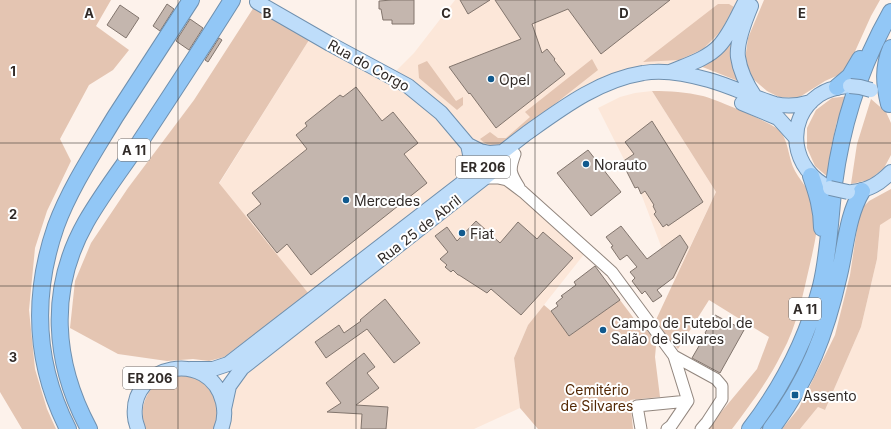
<svg xmlns="http://www.w3.org/2000/svg" width="891" height="429" viewBox="0 0 891 429" font-family="Inter,sans-serif">
<style>
.built{fill:#fce7d9}
.green{fill:#e4c5b2}
.building{fill:#c4b6ae;stroke:#82756d}
.lines{fill:none;stroke-linecap:round;stroke-linejoin:round}
.minor-casing{stroke:#92867e;stroke-width:13}
.major-casing{stroke:#7090ae;stroke-width:16}
.highway-casing{stroke:#7090ae;stroke-width:18}
.minor{stroke:#fff;stroke-width:11}
.major{stroke:#beddfa;stroke-width:14}
.highway{stroke:#92c7f6;stroke-width:16}
.major-bridge-casing{stroke:#7090ae;stroke-width:16;stroke-linecap:butt}
.major-bridge{stroke:#beddfa;stroke-width:14}
.grid{fill:none;stroke:#312b28;stroke-width:1;stroke-opacity:0.55}
.poi-dot{fill:#115a8e;stroke:#fff;stroke-width:1.5}
.labels{text-anchor:middle;dominant-baseline:central;stroke-width:4;stroke-linejoin:round;paint-order:stroke}
.shield{fill:#fff;stroke:#6f6b68;stroke-width:1}
.shield-label{font-size:13px;font-weight:bold;fill:#312b28}
.street-label{font-size:14px;fill:#312b28;stroke:#fff}
.poi-label{font-size:14px;fill:#312b28;stroke:#fff;text-anchor:start}
.park-label{font-size:14px;fill:#542905;stroke:#fff}
.grid-label{font-size:13px;text-anchor:middle;font-weight:bold;fill:#312b28;stroke:#fff;stroke-width:4;stroke-linejoin:round;paint-order:stroke}
</style>
<rect width="100%" height="100%" fill="#fdf2eb"/>
<path class="built" d="M455,0h289l-19,32 -21,19 -36,18 -31,-2 -65,31 -260,200 -93,-114 90,-144 78,40 27,-27z
M652,91l64,101 -42,88 -34,-89 -42,-83 22,-11 15,-4z
M504,173l85,75 -61,77 -14,33 6,50 -46,21h-248l7,-41 13,-18z
M891,218v211h-91l18,-22 7,3 36,-83 16,-68 3,-35z"/>
<path class="green" d="M0,0h111l-15,26 33,24 -16,20 -24,15 -29,54 11,22 -24,50 -12,37 -6,62 6,59 12,40 9,20h-34l-22,-37z
M764,0h116l-9,16 -23,51 -5,6 -18,8 -27,17 -19,-1 -12,-6 -15,-13 -7,-18 3,-22z
M718,4h11l5,3 -13,24 -18,18 -24,11 -36,2z
M254,7l55,33 -90,143 90,111 -85,63 -15,4 -16,-2 -26,2 -49,-7 -48,-26 5,-47 16,-38 37,-55 66,-88z
M733,39l5,42 -38,-15 22,-14z
M592,59l6,11 -80,63c-11,8 -26,19 -38,6l10,-7 8,6h8l24,-21 -5,-5z
M427,61l29,40 7,-4v8l-6,5 -38,-32 -1,-13z
M652,91c18,0 34,1 51,5 12,3 72,28 77,35 9,11 8,27 15,40 8,14 20,25 22,42 2,13 -4,38 -7,51 -7,30 -13,62 -28,89 -13,27 -32,52 -50,76h-25l50,-60 12,-32 -60,-37 -31,49 -24,-25 62,-132z
M849,96l-6,20 -6,5 -6,27 3,7 -4,24 -15,-13 -8,-18v-20l9,-18 16,-12z
M871,99l15,13 5,11v32l-7,13 -15,12 -18,4 6,-40z
M891,189v29l-11,7 -3,34 -16,68 -36,83 -7,-3 -18,22h-18l17,-21 36,-73 15,-60 8,-53 4,-14 7,-7z
M620,300l18,24 5,-4 11,17 2,9 -1,11 5,40 -30,3 3,29h-95l-18,-21 -6,-50 14,-33 16,-20 7,6 18,25z
M179,375c4,0 9,0 13,2 20,7 32,32 21,52h-67c-9,-19 1,-44 21,-52 4,-1 8,-2 12,-2z"/>
<path class="building" d="M392,0h22v24h-22v-4h-9l-2,-11h-2v-8z
M460,0h30l-22,14z
M495,0h175l-69,54 -33,-45 -36,15 10,29 5,-4 8,10 -1,1 11,14 -69,54 -26,-35 -1,1 -20,-27 72,-28z
M167,4l7,5 -14,22 -7,-5z
M120,5l19,13 -13,20 -19,-13z
M190,19l13,9 -14,22 -13,-9z
M219,38l3,2 -14,22 -3,-2z
M356,87l26,34 11,-9 25,31 -14,11 23,29 -116,92 -24,-31 -10,9 -30,-38 14,-11 -9,-11 55,-44 -11,-14 11,-9 -2,-3 35,-28 3,2z
M652,121l51,81 -35,24 -1,-2 -4,3 -9,-13 2,-2 -3,-6 1,-1 -9,-14 -4,3 -3,-7 -3,1 -13,-26 12,-8 -9,-12z
M588,150l33,42 -30,24 -34,-43z
M476,221l24,22 18,-21 19,17 6,-7 30,26 -52,57 -30,-26 -4,4 -28,-18h-1l-5,-5 -2,2 -6,-5 2,-2 -7,-6 8,-7 -13,-16 12,-9 10,14z
M621,226l26,33 33,-24 8,12 -15,31 -16,12 5,6 -9,6 -8,-11 -3,3 -10,-13 3,-3 -5,-6 7,-5 -10,-12 -7,5 -9,-13 2,-1 -7,-9z
M595,266l25,34 -51,36 -18,-25 7,-5 -2,-3 7,-6 -2,-1 15,-11 -2,-3z
M385,299l35,44 -26,20 -27,-34 -41,29 -11,-16 24,-17 5,8 17,-12 -1,-1z
M715,315l29,15 -24,43 -28,-15 14,-24 -1,-1z
M364,353l11,14 -8,6 12,15 -23,17 32,2 -2,22h-25l1,-15 -35,-2 14,-9 -15,-20z"/>
<g class="lines">
<defs>
<path id="minor" d="M515,154c-6,16 -5,19 4,33
M485,178h13l9,2 16,12 89,80 62,84 14,45
M674,356l42,23 6,7v13l-15,23 -6,7
M641,429l-4,-23 51,-5
M667,429l4,-3 17,-25"/>
<path id="major" d="M257,2l73,42 78,42 33,27 27,32 12,6 10,2 12,-1
M751,6c-5,12 -15,37 -13,51 2,15 9,28 17,40
M670,72c16,-7 37,-13 49,-26 12,-13 19,-31 27,-46
M742,103l36,15 18,20
M468,145c3,13 5,20 0,34
M830,188c-38,-17 -47,-68 -11,-93 9,-6 19,-8 29,-9
M852,192c17,-2 27,-8 39,-20
M190,369h23l15,-5 299,-231c35,-25 72,-53 116,-60 21,-4 45,1 66,7 22,6 43,17 66,24 13,3 23,2 36,-2
M224,409l5,-23 13,-18 255,-200
M138,429c-1,-4 -3,-8 -3,-12 -6,-53 75,-69 88,-15 2,9 2,18 -2,27"/>
<path id="highway" d="M837,87l13,-11 10,-17
M889,104c-5,-20 -6,-37 2,-56
M811,176c6,17 11,33 11,52
M68,429c-33,-65 -36,-134 -12,-203 14,-38 38,-74 59,-109 25,-39 51,-78 76,-117
M89,429c-36,-67 -41,-140 -3,-207 16,-28 36,-54 54,-80 31,-47 62,-94 92,-142
M750,429c33,-43 57,-90 71,-143 8,-33 9,-69 13,-102 8,-61 27,-119 57,-172
M771,429c37,-48 55,-96 68,-154 7,-29 8,-59 23,-84"/>
</defs>
<use href="#minor" class="minor-casing"/>
<use href="#major" class="major-casing"/>
<use href="#highway" class="highway-casing"/>
<use href="#minor" class="minor"/>
<use href="#major" class="major"/>
<use href="#highway" class="highway"/>
<defs>
<path id="major-bridge" d="M850,86l10,1 11,3
M830,188l18,4"/>
</defs>
<use href="#major-bridge" class="major-bridge-casing"/>
<use href="#major-bridge" class="major-bridge"/>
</g>
<path class="grid" d="M178,0v429M356,0v429M535,0v429M713,0v429M0,143h891M0,286h891"/>
<g class="poi-dot">
<circle cx="491" cy="79" r="4"/>
<circle cx="586" cy="164" r="4"/>
<circle cx="346" cy="200" r="4"/>
<circle cx="462" cy="233" r="4"/>
<circle cx="603" cy="330" r="4"/>
<rect x="791" y="391" width="8" height="8" rx="2"/>
</g>
<g class="labels">
<g class="shield">
<rect x="118" y="139" width="32" height="22" rx="3"/>
<rect x="456" y="156" width="54" height="22" rx="3"/>
<rect x="789" y="298" width="32" height="22" rx="3"/>
<rect x="123" y="367" width="54" height="22" rx="3"/>
</g>
<g class="shield-label">
<text x="134" y="150">A 11</text>
<text x="483" y="167">ER 206</text>
<text x="805" y="309">A 11</text>
<text x="150" y="378">ER 206</text>
</g>
<g class="street-label">
<text transform="translate(369 65) rotate(29)">Rua do Corgo</text>
<text transform="translate(419 229) rotate(-38)">Rua 25 de Abril</text>
</g>
<g class="poi-label">
<text x="499" y="79">Opel</text>
<text x="594" y="164">Norauto</text>
<text x="354" y="200">Mercedes</text>
<text x="470" y="233">Fiat</text>
<text x="611" y="322">Campo de Futebol de<tspan x="611" dy="16">Salão de Silvares</tspan></text>
<text x="803" y="395">Assento</text>
</g>
<g class="park-label">
<text x="597" y="389">Cemitério<tspan x="597" dy="16">de Silvares</tspan></text>
</g>
</g>
<g class="grid-label">
<text x="89" y="18">A</text>
<text x="267" y="18">B</text>
<text x="446" y="18">C</text>
<text x="624" y="18">D</text>
<text x="802" y="18">E</text>
<text x="13" y="76">1</text>
<text x="13" y="219">2</text>
<text x="13" y="362">3</text>
</g>
</svg>
